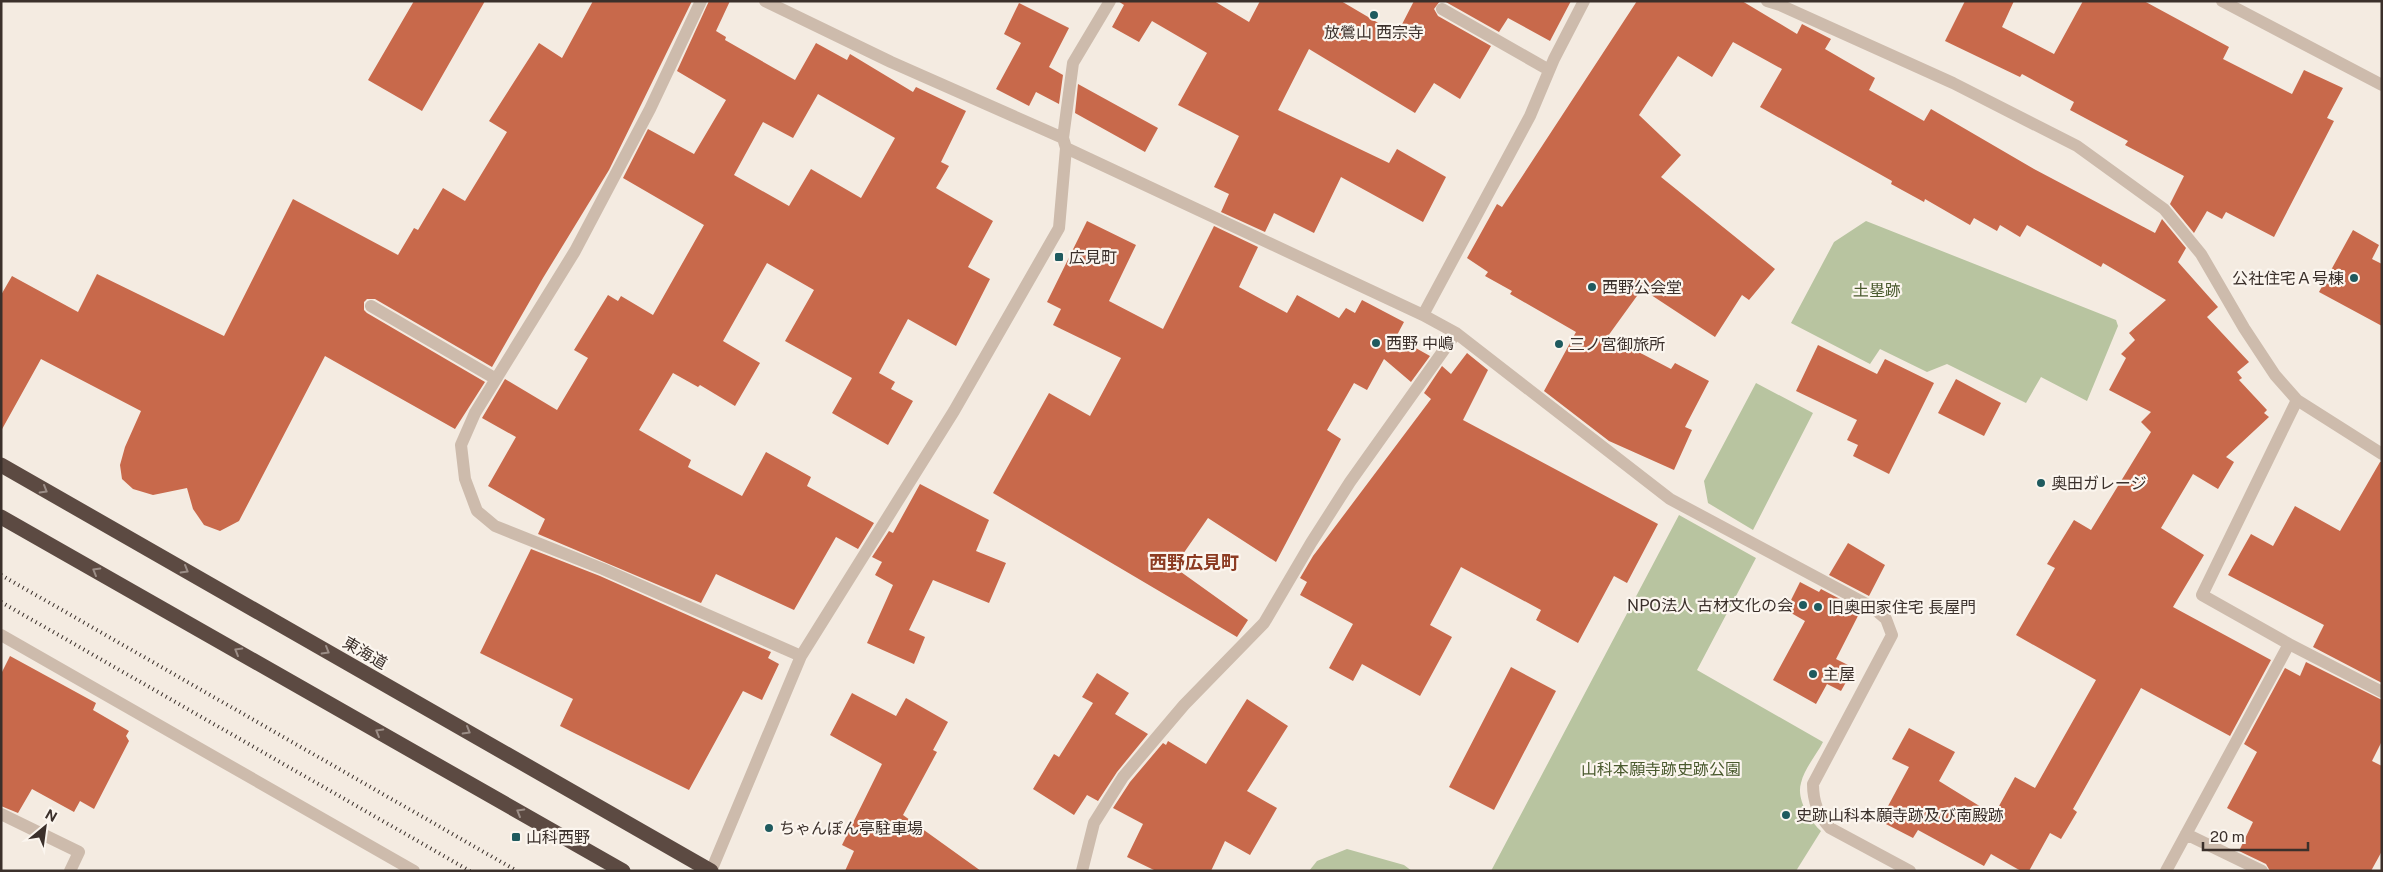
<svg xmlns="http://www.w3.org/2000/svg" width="2383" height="872" viewBox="0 0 2383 872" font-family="'Public Sans','Noto Sans JP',sans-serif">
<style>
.green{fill:#b8c4a0}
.building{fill:#c8694b;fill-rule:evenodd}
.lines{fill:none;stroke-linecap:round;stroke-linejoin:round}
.minor{stroke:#cdbbac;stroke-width:12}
.highway{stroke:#5c4a42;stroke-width:15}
.rail{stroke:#3b302b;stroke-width:4;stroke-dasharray:1 4;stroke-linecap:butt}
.oneway{stroke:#9c8e87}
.poi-dot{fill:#1f5a5e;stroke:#fbf5ee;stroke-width:2}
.labels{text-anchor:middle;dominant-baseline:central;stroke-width:4.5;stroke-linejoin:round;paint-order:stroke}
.poi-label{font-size:16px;fill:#3b302b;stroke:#fbf5ee;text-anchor:start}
.park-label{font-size:16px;fill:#4a5a2e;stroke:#fbf5ee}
.street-label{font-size:16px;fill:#3b302b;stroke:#fbf5ee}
.neighbourhood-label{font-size:18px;font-weight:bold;fill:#8c3b22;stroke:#fbf5ee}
</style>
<rect width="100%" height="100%" fill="#f4ebe1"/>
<path class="green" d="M1866,221l250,99 2,6 -31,75 -46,-24 -15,26 -79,-39 -20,8 -47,-23 -10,15 -79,-41 43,-81z
M1756,383l57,30 -60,117 -45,-27 -4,-22z
M1679,515l77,43 -59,112 126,72c-6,12 -19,27 -22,41 -5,16 9,38 20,48l-25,40h-305z
M1347,849l57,16 8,6h-103l8,-10z"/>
<path class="building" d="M414,1h71l-63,110 -54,-31z
M593,1h99l-83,169 -66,108 -51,89 -117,-68h-8l-3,3v8l3,3 118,69 -30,47 -130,-73 -86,165 -19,10 -16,-6 -11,-16 -6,-21 -34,7 -20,-6 -11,-10 -2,-14 5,-18 16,-36 -100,-52 -40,72v-136l11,-19 66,36 19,-38 127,62 69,-137 105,56 16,-27 4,2 25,-42 22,13 42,-69 -18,-11 50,-78 23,15z
M709,1h21l-14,30 10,6 -1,3 70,40 21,-37 31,17 3,-6 63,38 3,-5 50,24 -25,51 8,4 -13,22 57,33 -25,46 22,12 -34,67 -48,-27 -29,54 16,9 -4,7 22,12 -25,44 -56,-32 20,-35 -67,-37 29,-51 -47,-27 -44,78 37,22 -25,43 -35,-21 -2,2 -25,-14 -34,57 52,30 -3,7 54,29 24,-44 45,25 -4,9 67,37 -16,26 -22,-12 -42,73 -78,-36 -15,29 -163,-69 7,-15 -57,-33 28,-49 -34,-19 23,-39 52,31 31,-52 -14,-8 34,-55 10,6 3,-5 32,19 51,-90 -81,-47 25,-49 46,25 32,-54 -49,-29zM818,94l77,44 -34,60 -50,-29 -22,37 -55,-31 29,-53 30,16z
M1118,1h96l35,21 11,-21h81l56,33 17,-33h26l-6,8 4,7 53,30 -31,53 -26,-16 -19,30 -106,-64 -31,61 111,53 8,-14 49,28 -23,45 -82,-45 -27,56 -40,-20 -9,19 -44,-20 8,-18 -15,-7 25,-51 -61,-31 29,-52 -55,-32 -13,21 -27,-15 12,-22z
M1444,1h127l-21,40 -42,-23 -9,14z
M1637,1h105l55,33 5,-10 29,15 -6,10 50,29 -6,12 55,31 7,-12 103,60 121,64 7,-14 24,29 -8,14 40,45 -11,10 42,45 -12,10 5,6 -3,2 28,30 -3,3 5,4 -43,40 8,5 -16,27 -25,-15 -32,54 43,27 -31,52 98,53 -41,76 -89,-48 -68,121 4,3 -16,27 -11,-6 -21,38h-8l-30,-17 -7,12 -66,-36 -5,8 -33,-17 29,-54 -17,-8 17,-31 46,24 -16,29 55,34 21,-38 20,11 61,-108 -80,-45 39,-67 -8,-4 27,-44 17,10 60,-98 -10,-10 10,-10 -42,-22 17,-32 -5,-4 14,-14 -6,-7 37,-33 -63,-37 -2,4 -74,-42 -7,12 -20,-12 -3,6 -23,-13 -4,7 -45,-26 -1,3 -33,-18 1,-3 -132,-74 22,-38 -49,-27 -21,35 -34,-21 -39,59 42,40 -20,22 114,92 -26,31 -7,-5 -27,42 -73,-48 -34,47 63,33 4,-6 34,18 -24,46 7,3 -18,40 -65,-29 -65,-50 32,-59 -66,-38 2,-3 -27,-15 3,-4 -21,-14 30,-54 5,3z
M1965,1h49l-12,26 52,27 29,-53h61l85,46 -6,12 69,35 12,-24 39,18 -16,30 7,3 -60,116 -48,-25 -4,7 -15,-8 -13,22 -24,-29 14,-28 -59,-31 3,-4 -58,-31 4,-8 -52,-28 -2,3 -75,-36z
M1019,3l50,25 -20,39 14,8 -4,29 -23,-12 -7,14 -33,-17 25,-46 -17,-9z
M1078,84l80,44 -13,24 -70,-39z
M1087,221l49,24 -27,56 54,28 51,-103 44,21 -19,40 48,26 10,-18 42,23 7,-10 9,5 7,-13 42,22 -8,15 34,19 -19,26 -27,-23 -17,31 -13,-7 -27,47 14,9 -65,123 -68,-44 -34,49 74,53 -11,17 -244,-144 56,-100 41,23 31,-58 -68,-33 8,-16 -14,-7z
M2353,230l26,15 -7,14 10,5v62l-63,-34z
M1818,345l59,29 8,-15 49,24 -45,91 -36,-18 5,-11 -11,-5 10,-20 -61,-29z
M1467,353l21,17 -25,50 195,104 -31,59 -13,-7 -36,67 -42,-23 5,-10 -80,-43 -31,58 22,12 -32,59 -58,-32 -9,17 -24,-13 24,-44 -53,-29 7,-13 -7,-4 13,-22 118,-157 -7,-6 18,-27 9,8z
M1956,379l45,24 -17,33 -46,-23z
M2380,462h2v221l-69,-36 11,-22 -96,-50 23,-41 22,12 22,-40 45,25z
M920,484l69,36 -13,31 30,12 -17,40 -56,-23 -24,50 16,7 -11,27 -47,-21 26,-58 -18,-10 7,-13 -10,-5 17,-26 4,2z
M1848,543l37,22 -16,31 -40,-21z
M531,549l69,27 171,76 -3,6 11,6 -17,36 -19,-9 -54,99 -129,-64 13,-27 -93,-46z
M1800,582l19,10 2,-3 40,21 -25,49 18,9 -13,23 -14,-7 -11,20 -43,-24 32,-59 -19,-11z
M10,656l86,47 -3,7 36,21 -3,5 3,5 -35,68 -14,-8 -6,11 -42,-23 -14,24 -17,-7v-132z
M2306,662l76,38v41l-10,20 10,5v85l-11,20h-101l-4,-7 -27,-13 14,-29 -26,-14 30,-56 -13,-8 41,-76 15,8z
M1511,667l45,24 -62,119 -45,-23z
M1097,673l32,20 -14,21 33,20 -31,38 -19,29 -11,-6 -13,20 -41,-26 21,-35 5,3 34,-54 -11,-6z
M852,693l44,23 10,-18 42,24 -15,28 4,2 -34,63 78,56h-136l9,-20 -12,-6 40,-81 -52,-29z
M1247,699l41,27 -41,65 30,17 -27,47 -25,-14 -14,30h-55l-29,-14 16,-33 -30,-16 17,-26 33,-39 3,2 2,-4 38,23z"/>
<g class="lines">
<path class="minor" d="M701,1l-51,108 -75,142 -100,162 -14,32 4,34 12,32 18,15 108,43 198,87
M765,1l126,61 172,76
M1767,1l13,4 173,78 124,63 87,63 37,45 43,74 31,47 22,25 85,54
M2222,1l160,84
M1442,9l107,61
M1066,148l357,167 33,18 214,166 202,108 14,12 6,16 -79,149c0,18 5,31 17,44l80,43
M371,306l125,73
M1423,315l107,-199 24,-57 30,-58
M2297,400l-95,195 87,49 93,48
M1,635l413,236
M1,814l78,38 -9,19
M2186,834l76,37
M711,871l90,-215 153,-245 105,-183 7,-80 -3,-10 10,-75 37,-62
M1082,871l12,-48 29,-46 61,-72 80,-82 47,-80 39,-61 106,-149
M2166,871l123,-227"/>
<path class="highway" d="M1,465l710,406
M1,517l622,354"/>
<path class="rail" d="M1,575l516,296
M1,602l469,269"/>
</g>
<defs><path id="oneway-chevron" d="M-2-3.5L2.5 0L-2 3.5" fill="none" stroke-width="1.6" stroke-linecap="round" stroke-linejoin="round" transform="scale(1.25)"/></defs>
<g class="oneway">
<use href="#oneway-chevron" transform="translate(44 490) rotate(30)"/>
<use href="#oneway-chevron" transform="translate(185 570) rotate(30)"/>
<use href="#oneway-chevron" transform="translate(96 571) rotate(-150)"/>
<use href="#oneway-chevron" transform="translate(238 651) rotate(-150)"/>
<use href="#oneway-chevron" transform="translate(326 651) rotate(30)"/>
<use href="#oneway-chevron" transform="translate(467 731) rotate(30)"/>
<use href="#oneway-chevron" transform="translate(379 732) rotate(-150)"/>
<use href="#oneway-chevron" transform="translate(520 812) rotate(-150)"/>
</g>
<g class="poi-dot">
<circle cx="1374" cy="15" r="5"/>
<rect x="1054" y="252" width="10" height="10" rx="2.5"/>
<circle cx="2354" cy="278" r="5"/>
<circle cx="1592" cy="287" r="5"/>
<circle cx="1376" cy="343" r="5"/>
<circle cx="1559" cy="344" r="5"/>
<circle cx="2041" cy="483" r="5"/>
<circle cx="1803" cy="605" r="5"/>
<circle cx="1818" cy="607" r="5"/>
<circle cx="1813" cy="674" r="5"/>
<circle cx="1786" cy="815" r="5"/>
<circle cx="769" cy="828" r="5"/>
<rect x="511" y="832" width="10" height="10" rx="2.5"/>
</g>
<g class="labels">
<g class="poi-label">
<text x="1374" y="32" text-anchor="middle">放鶯山 西宗寺</text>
<text x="1069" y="257">広見町</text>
<text x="2344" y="278" text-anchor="end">公社住宅Ａ号棟</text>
<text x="1602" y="287">西野公会堂</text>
<text x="1386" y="343">西野 中嶋</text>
<text x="1569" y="344">三ノ宮御旅所</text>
<text x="2051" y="483">奥田ガレージ</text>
<text x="1793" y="605" text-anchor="end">NPO法人 古材文化の会</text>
<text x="1828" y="607">旧奥田家住宅 長屋門</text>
<text x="1823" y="674">主屋</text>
<text x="1796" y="815">史跡山科本願寺跡及び南殿跡</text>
<text x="779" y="828">ちゃんぽん亭駐車場</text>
<text x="526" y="837">山科西野</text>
</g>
<g class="park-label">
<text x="1877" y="290">土塁跡</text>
<text x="1661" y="769">山科本願寺跡史跡公園</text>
</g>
<g class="street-label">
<text transform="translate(365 653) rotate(30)">東海道</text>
</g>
<g class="neighbourhood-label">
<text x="1194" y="562">西野広見町</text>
</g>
</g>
<rect width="2383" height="872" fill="none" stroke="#3b302b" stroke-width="5"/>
<g transform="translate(45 827) rotate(29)" stroke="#fbf5ee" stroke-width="4" paint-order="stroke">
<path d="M0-4L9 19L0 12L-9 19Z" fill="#3b302b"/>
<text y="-8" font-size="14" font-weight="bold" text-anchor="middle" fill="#3b302b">N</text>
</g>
<path d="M2203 842v8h105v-8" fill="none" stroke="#3b302b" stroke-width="2.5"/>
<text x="2210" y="842" font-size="15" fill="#3b302b" stroke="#fbf5ee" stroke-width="4" paint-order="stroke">20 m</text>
</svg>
